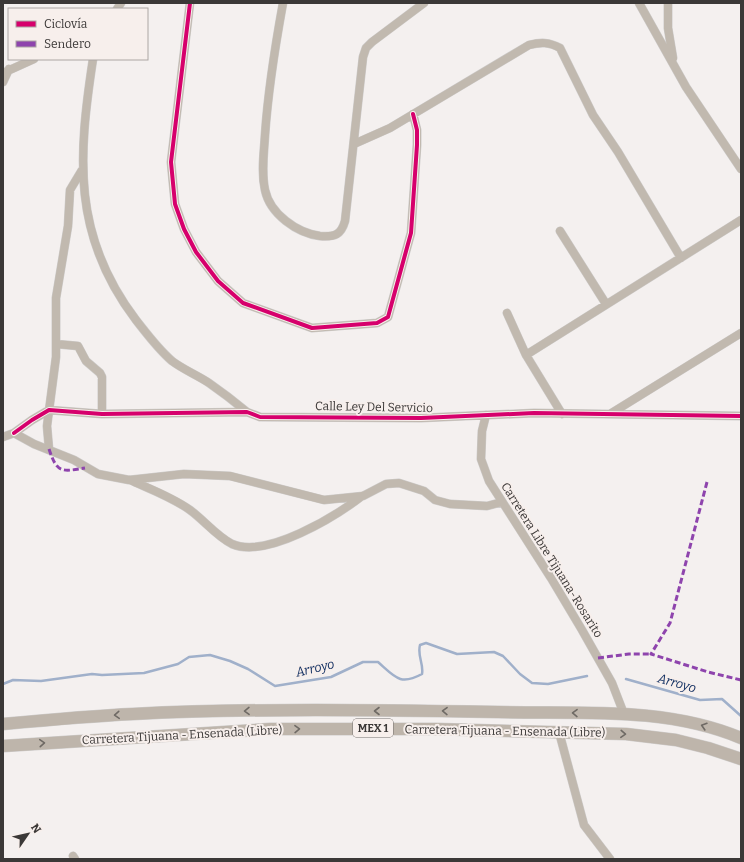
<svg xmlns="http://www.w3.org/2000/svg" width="744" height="862" viewBox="0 0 744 862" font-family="Bitter,serif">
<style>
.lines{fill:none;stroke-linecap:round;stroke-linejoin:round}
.stream{stroke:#a0b0ca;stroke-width:2.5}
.minor-casing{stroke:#cecccb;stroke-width:9}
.highway-casing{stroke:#cecccb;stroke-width:13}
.minor{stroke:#c1b9af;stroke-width:8}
.highway{stroke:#beb5ab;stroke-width:12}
.quiet{stroke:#8e44ad;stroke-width:3;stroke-dasharray:6 3;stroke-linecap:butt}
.cycleway-casing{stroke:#f7efec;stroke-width:6}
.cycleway{stroke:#d6006c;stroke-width:4}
.oneway{stroke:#6f6a65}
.labels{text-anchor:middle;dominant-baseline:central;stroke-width:4;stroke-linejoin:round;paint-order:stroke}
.shield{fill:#f7efec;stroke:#736f6d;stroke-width:1}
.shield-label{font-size:11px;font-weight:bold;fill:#3b3837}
.street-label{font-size:12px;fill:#3b3837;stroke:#f7efec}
.water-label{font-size:13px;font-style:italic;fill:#173465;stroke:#f7efec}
</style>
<rect width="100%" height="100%" fill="#f4f0ef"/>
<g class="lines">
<path class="stream" d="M626,679l74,21 22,-1 19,17
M3,684l10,-4 28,1 51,-7 10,1 42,-2 34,-9 11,-7 21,-2 20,6 18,8 27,17 56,-9 32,-15h15c17,15 22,24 44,12 2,-10 -5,-18 -2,-29l6,-2 31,11 37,-2 9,4 17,18 12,9 16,1 39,-8"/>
<defs>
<path id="minor" d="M190,3l-19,159 4,42 9,25 12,23 22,29 25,22 69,25 65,-5 11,-6 23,-84 6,-88v-15l-4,-16
M283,3c-8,44 -15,88 -18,132 -1,18 -4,37 0,55 5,24 32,43 55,46 15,1 21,-1 25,-15l18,-164 3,-9 6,-6 52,-39
M639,3l47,84 55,82
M668,3v25l5,30
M117,9l4,-6
M93,59c-15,98 -21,177 43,261 11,14 22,29 36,41 12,9 25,14 37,22 13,9 26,19 38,29
M3,73l31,-14
M3,82l6,-13
M354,144l36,-16 139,-83c12,-3 20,-3 31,3l33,67 25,37 63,106
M560,231l46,73
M507,313l19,42 36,59
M56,344l22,2 8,15 14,12 2,4v37
M526,355l215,-135
M610,414l131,-81
M486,415l-4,16 -1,28 8,22 62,97 31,52 30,53 12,31
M14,433l18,-13 17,-10 53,4 145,-2 13,5 161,1 113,-5 207,3
M3,437l11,-4 20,11 40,16 24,14 31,6 55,-6 46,2 94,24 39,-4 23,-12 13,-1 25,8 11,9 15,4 37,2 15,-4
M49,449l-2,-23 9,-69v-59l12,-72 2,-36 12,-20
M130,480c20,9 42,17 60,30 14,10 26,26 42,34 35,15 104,-28 130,-48
M559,732l25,93 26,34
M73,856l2,3"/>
<path id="highway" d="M3,724c43,-4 87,-8 130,-10 121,-6 244,-4 365,-2 81,2 167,-6 243,26
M3,746l267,-17h165l191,5 50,6 32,8 33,11"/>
</defs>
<use href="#minor" class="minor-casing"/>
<use href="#highway" class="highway-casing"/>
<use href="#minor" class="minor"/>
<use href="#highway" class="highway"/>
<path class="quiet" d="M49,449c8,24 12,23 36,19
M707,482l-37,141 -19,31 57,18 33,8
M598,658l31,-4h22"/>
<defs>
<path id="cycleway" d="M190,3l-19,159 4,42 9,25 12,23 22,29 25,22 69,25 65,-5 11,-6 23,-84 6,-88v-15l-4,-16
M14,433l18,-13 17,-10 53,4 145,-2 13,5 161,1 113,-5 207,3"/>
</defs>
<use href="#cycleway" class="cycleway-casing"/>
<use href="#cycleway" class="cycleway"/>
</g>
<defs><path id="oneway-chevron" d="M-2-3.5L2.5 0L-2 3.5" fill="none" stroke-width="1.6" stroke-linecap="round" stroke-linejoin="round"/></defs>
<g class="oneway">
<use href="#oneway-chevron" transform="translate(247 711) rotate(179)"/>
<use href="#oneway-chevron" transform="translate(377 711) rotate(180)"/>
<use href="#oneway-chevron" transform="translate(445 711) rotate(-179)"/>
<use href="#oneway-chevron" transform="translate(575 713) rotate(-179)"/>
<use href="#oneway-chevron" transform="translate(117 715) rotate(176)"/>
<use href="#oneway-chevron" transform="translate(704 726) rotate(-163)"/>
<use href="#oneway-chevron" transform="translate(297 729) rotate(-1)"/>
<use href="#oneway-chevron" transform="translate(623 734) rotate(3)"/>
<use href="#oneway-chevron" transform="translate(42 743) rotate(-4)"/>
</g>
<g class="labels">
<rect class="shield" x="353" y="719" width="40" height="18" rx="3"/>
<g class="shield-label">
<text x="373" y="728">MEX 1</text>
</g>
<g class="street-label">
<text transform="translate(374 407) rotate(1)">Calle Ley Del Servicio</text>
<text transform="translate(552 560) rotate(58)">Carretera Libre Tijuana-Rosarito</text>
<text transform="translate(505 731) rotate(1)">Carretera Tijuana - Ensenada (Libre)</text>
<text transform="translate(182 735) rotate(-3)">Carretera Tijuana - Ensenada (Libre)</text>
</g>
<g class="water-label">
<text transform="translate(315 668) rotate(-13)">Arroyo</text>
<text transform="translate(677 683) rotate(16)">Arroyo</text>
</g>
</g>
<rect width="744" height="862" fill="none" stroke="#3b3837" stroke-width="8"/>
<rect x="8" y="8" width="140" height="52" fill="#f7efec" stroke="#aca6a4"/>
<rect x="16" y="21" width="20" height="6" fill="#d6006c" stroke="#aca6a4"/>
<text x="44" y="28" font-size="12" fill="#3b3837">Ciclovía</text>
<rect x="16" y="41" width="20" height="6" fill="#8e44ad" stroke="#aca6a4"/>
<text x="44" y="48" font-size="12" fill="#3b3837">Sendero</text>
<g transform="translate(28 834) rotate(56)" stroke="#f7efec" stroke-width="3" paint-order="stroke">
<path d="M0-3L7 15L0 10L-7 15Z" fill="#3b3837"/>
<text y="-6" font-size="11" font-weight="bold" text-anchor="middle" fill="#3b3837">N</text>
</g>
</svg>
